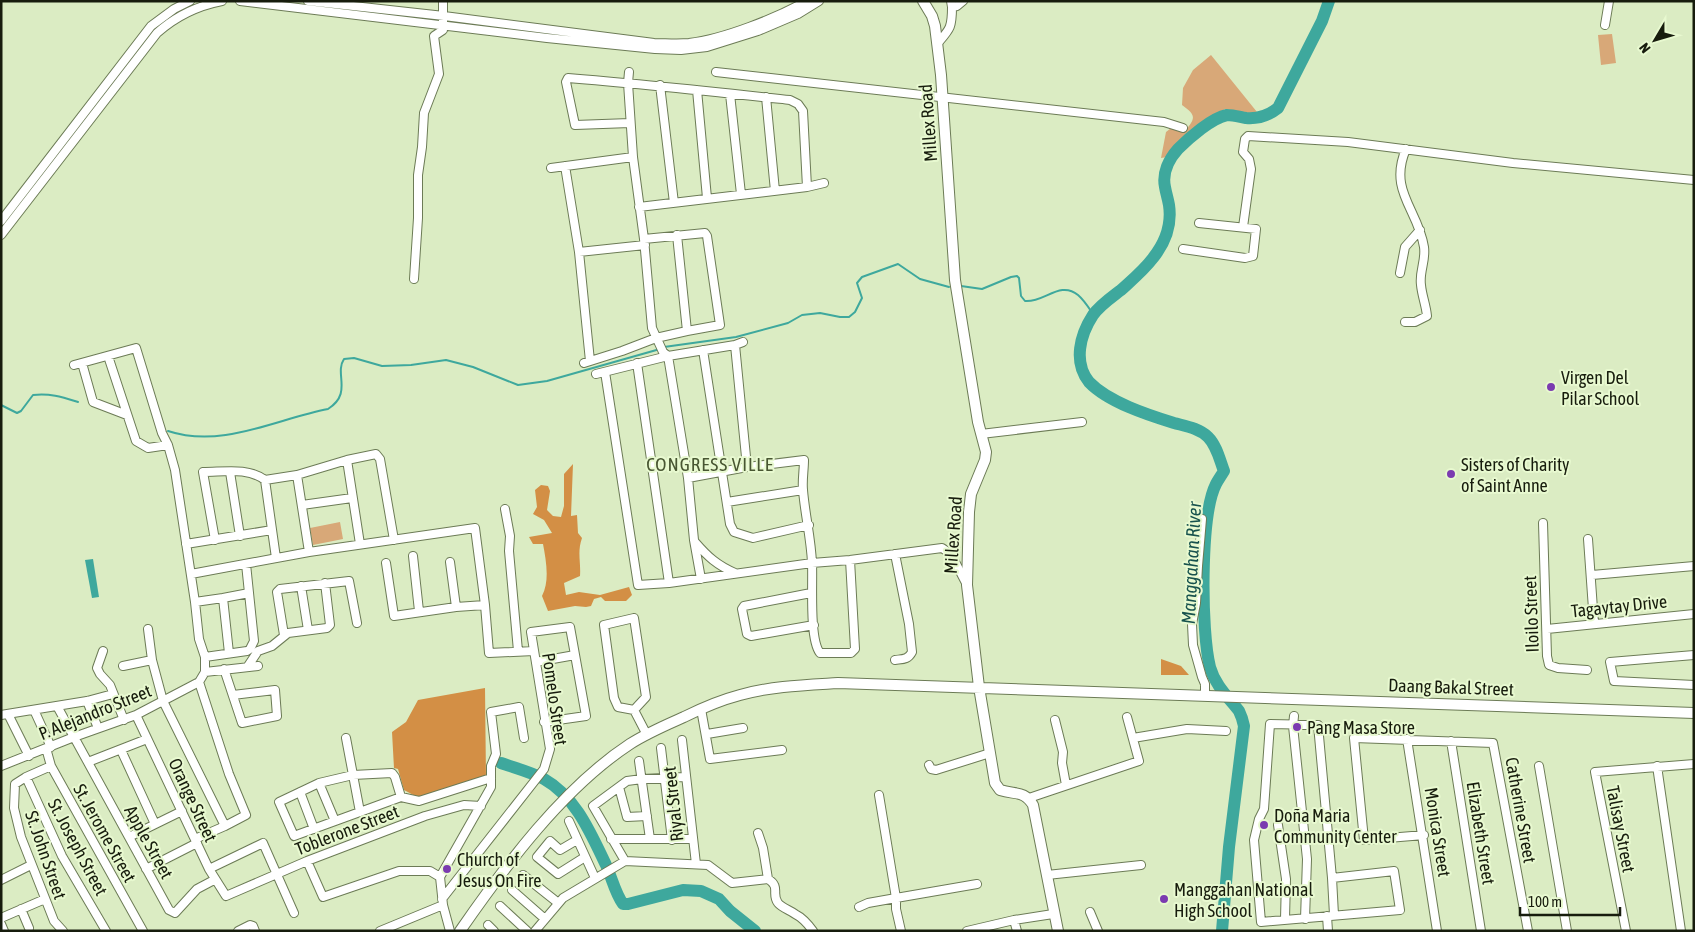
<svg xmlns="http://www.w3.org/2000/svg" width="1695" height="932" viewBox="0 0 1695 932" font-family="'Asap Condensed',sans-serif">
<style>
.green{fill:#d8a878}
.forest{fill:#d38f45}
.water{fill:#3ea89d}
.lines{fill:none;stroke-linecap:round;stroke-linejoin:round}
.stream{stroke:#3ea89d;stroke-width:2}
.river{stroke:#3ea89d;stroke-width:12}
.minor-casing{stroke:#6c7b56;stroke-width:10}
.tertiary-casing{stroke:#6c7b56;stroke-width:12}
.minor{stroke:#fff;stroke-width:8}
.tertiary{stroke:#fff;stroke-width:10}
.poi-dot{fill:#7b3bb0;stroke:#e8f9d0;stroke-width:2}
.labels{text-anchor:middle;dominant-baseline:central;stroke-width:4;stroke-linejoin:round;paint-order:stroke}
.street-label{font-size:18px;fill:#171c0d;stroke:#e8f9d0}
.poi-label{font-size:18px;fill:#171c0d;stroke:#e8f9d0;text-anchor:start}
.neighbourhood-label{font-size:19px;letter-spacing:1px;fill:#485632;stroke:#e8f9d0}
.water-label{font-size:19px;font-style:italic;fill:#17524d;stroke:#e8f9d0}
</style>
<rect width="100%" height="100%" fill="#dbecc3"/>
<path class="green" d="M1612,34l4,29 -15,2 -3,-30z
M1211,55l46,57 -4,2 -28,-5 -12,7 -40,32 -6,9 -6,1 5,-26 9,-7 10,6c11,-13 11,-16 -3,-26l1,-17 10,-18z
M340,522l3,17 -30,6 -3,-17z"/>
<path class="forest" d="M573,464l-2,52 6,-1 1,18 4,5c-5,14 -1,24 -2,38l-16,7 2,12 13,-3 21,3 29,-8 3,8 -6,6h-21l-4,-4 -7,2 -3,7 -5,1 -11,-1 -27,5 -6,-15c8,-15 4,-36 1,-52h-10l-4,-7 23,-4 -8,-13 -11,-6 4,-7 -2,-17 6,-5 7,1 2,5 -3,19 6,6 8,1 3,-11v-32z
M1161,659l20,7 8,9h-28z
M485,688l1,91 -67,19 -15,-8 -6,-21 -4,-1 -2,-36 14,-10 12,-22z"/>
<path class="water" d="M93,559l6,38 -7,1 -7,-38z"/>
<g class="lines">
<path class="stream" d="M961,286l21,3 29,-12 6,-1 2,2 2,18 4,5c19,2 35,-21 53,-6 6,5 11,13 15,19
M664,347l72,-10 52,-14 14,-8 18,-2 20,4h9l6,-5 7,-14 -5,-15 5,-6 36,-13 22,15 29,8
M1,405l16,8 4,-2 12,-16c17,-2 29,2 45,7
M168,431c54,18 108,-12 160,-22 25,-16 6,-35 16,-50l10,-1 28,8 29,-1 35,-5 27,7 45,18 29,-4 113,-32"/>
<path class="river" d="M501,763c14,5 30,9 43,16 32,18 47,55 62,86 6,13 9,28 17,39h5l55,-14 18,1 18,8 11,12 25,20
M1222,931l7,-84 15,-121c-1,-5 -3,-11 -5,-15 -11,-14 -24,-26 -29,-44 -9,-35 -10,-152 6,-183 2,-4 5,-8 8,-13 -4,-10 -7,-25 -16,-34 -9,-9 -23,-11 -34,-14 -26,-8 -66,-21 -85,-41 -16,-20 -9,-47 4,-67 7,-10 19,-18 28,-25 11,-10 23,-20 32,-32 12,-15 19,-33 16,-53 -1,-6 -3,-12 -4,-18 -3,-14 4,-28 13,-38 12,-12 34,-31 49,-34 7,0 13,2 19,3 12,1 22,-2 32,-10l44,-87 7,-20"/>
<defs>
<path id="minor" d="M240,1l307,37 108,11 26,1 26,-3 51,-16 40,-17 21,-13
M308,1l136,15 210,27c11,0 23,1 35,0 35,-4 87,-25 118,-42
M951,1l1,6 5,-1 6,-5
M1605,25l4,-24
M937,44c13,-15 15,-16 15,-37
M629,72l-1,11 5,74 11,82 8,89 11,24 5,4 20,122 6,62 7,39
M716,72l448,50 19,6
M660,85l14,118
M697,90l10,108
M730,94l11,100
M766,97l9,94
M630,123l-55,2 -9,-43 2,-4c75,6 148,14 222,22l8,4 5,7 4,76
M565,166l14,86 11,109
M551,168l82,-11
M639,207l168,-20 17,-4
M1,221l150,-195 23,-17 16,-8
M1243,227l8,-58 -2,-10 -6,-7 2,-13 3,-3 100,6 165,21 181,17
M1,235l156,-202c19,-17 39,-27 65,-32
M677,235l10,96
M1183,249l62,9 8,-2 3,-27 -57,-6
M579,252l66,-7
M1400,273l5,-26 15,-17
M414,279l4,-61v-43l4,-28 2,-34 15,-39 -5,-38 9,-6v-29
M1405,322h10l12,-6c-1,-11 -5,-20 -6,-31 -2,-13 5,-24 3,-38 -6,-38 -36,-56 -18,-98
M735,345l12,122
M703,350l27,174 4,8 19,6 56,-13
M108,356l28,85 12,7 20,-3
M82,363l11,39 34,13
M584,363l38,-12 34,-13 31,-7 33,-6 -13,-89 -2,-3 -61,6
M637,363l32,220
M74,365l62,-17 26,85 6,12 7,25 20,132 4,37 6,18v15
M605,372l33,213 31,-2 143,-20 38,-3 92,-12 9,6 16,31
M596,374l72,-18 67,-11 8,-3
M981,434l101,-12
M347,460l13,84
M230,472l10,64
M297,475l12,77
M688,478l59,-11 57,-7c0,10 -2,20 -1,30 2,25 8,48 9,73 1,20 -3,76 8,90h31l4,-4 -5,-89
M265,480l32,-5 50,-15 29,-6 4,5 14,81
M727,502l76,-12
M302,505l50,-7
M505,509l5,27 -1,15 9,100
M1202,519l-4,47 -2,37 -4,21 1,21 9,32 3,7v11
M1543,523l4,133 2,9 9,3 29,2
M1588,539l6,84
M215,540l-12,-68c21,0 45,-5 62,8l11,78
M695,542c13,15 22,23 40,31
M186,544l86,-14
M413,556l6,55
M450,562l6,45
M386,563l8,53 62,-9 29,-2
M191,574l118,-22 166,-24 10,77 4,48 45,-2
M1592,575l102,-9
M301,586l7,44
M811,593l-67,13 -2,3 5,25 4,2 63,-11
M223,598l26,-5
M195,602l28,-4 6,55
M148,629l4,31 11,41 62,125
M1547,629l147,-15
M284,635l-7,-43 3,-3 69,-8 8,42
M103,651l-6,17 3,6 10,11 14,35
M1694,655l-84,7 4,19 80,4
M205,657l42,-6 3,-2 4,-8 -8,-77
M895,660c7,-1 13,0 17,-8l-3,-28 -14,-70
M536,662l39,-7
M123,666l29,-6
M248,666l10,-15 14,-5 16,-13 39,-5 3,-3 -5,-42
M224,669l18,54 35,-7 -2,-26 -42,5
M87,701l11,27
M57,706l112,204 6,3 22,-24 17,-9
M701,709l9,50 72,-9
M34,710l17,37
M634,710l12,-13 -12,-79 -30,7 10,73 4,9 16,3 13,25
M8,714l21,42
M1,715l86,-14 26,-7
M136,715l73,154 17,27 81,-35 118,-45 39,-11 17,1
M1294,716l-1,10 14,133 -2,60
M1055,720l8,32 -1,11 4,22
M707,734l36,-6
M346,738l14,74
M1133,738l54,-9 39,2
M1407,739l30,192
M682,740l14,124
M1451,741l30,190
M46,748l5,18 92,165
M661,748l11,92
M121,750l34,74
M639,761l11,78
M88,762l59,-23
M929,765l2,4 5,1 54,-17
M1,766l73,-29 62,-22 63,-33 6,-10 53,-6
M51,766l-25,11 -11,7 -1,24 7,29 33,84 9,10
M1539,766l28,165
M1657,766l24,165
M26,777l36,79 44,75
M319,783l16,38
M619,787l8,30 20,-1
M300,792l14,37
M879,795l17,103 81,-14
M401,797l-107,39 -15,-34 40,-19 34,-8 39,-2 3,4 6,20 18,4 72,-23
M1029,798l110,-37 -12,-44
M569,821l26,57
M1278,825l8,54 -1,40
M758,833l5,15 5,31
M1424,835l-60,5 -10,-102 139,5 35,188
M129,837l53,-26
M195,839l30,-13 21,-11 -17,-41 -30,-92
M611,839h81
M577,840l-17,10 -10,-9 -13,16 21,17 27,-17
M307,861l16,36 76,-26h31l10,6
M625,861l83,4 24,18 36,-4c13,8 3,15 10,24 4,5 12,7 17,11 8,4 13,10 18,17
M625,861l-32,-55 34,-25 15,-2 43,-2
M146,869l51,-26
M209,869l54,-26 31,70
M523,875l34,27
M1047,875l94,-10
M440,877l51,-90v-21l5,-12 -5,-42 28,-5 5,31
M440,877l3,28 7,26
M1332,878l62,-7 6,39 -139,12 -7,-82 5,-21 5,-10 6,-85 48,1 14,153 2,37
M1,880l30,-15
M512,890l33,29
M442,899l102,-130 6,-20 -19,-117 39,-5 16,89 -42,6
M500,906l27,25
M859,907l9,-4 28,-5v11l5,22
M21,909l8,19
M1090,912l8,19
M1327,916l1,15
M1,918l44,-19
M1014,920l3,11
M1,924l3,7
M488,925l6,6
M238,931l12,-6 3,1 2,5
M380,931l63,-26
M535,931l28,-33 62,-37
M967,931l47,-11 39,-6
M1626,931l-31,-159 99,-8"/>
<path id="tertiary" d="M923,1l9,15 3,10 6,49 14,205 23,142 8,30 -1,8 -14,34 -2,18 -2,73 12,102 16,96 5,7c15,5 24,0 33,15l25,126
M460,931c45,-65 103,-143 170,-187 17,-11 36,-19 54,-27 18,-9 37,-17 56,-22 32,-9 65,-10 98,-12l856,30"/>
</defs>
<use href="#minor" class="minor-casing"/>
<use href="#tertiary" class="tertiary-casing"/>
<use href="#minor" class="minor"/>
<use href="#tertiary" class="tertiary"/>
</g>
<g class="poi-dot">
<circle cx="1551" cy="387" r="5"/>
<circle cx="1451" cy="474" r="5"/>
<circle cx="1297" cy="727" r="5"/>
<circle cx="1264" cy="825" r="5"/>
<circle cx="447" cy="869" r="5"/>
<circle cx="1164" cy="899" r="5"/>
</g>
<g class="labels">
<g class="street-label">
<text transform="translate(928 123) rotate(-94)">Millex Road</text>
<text transform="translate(953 535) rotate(-86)">Millex Road</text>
<text transform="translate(1619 606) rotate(-6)">Tagaytay Drive</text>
<text transform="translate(1531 614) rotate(-92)">Iloilo Street</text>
<text transform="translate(1451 687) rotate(2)">Daang Bakal Street</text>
<text transform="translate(555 699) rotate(82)">Pomelo Street</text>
<text transform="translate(95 712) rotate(-22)">P. Alejandro Street</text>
<text transform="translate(193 800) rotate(65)">Orange Street</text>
<text transform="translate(673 804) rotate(-96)">Riyal Street</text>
<text transform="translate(1521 810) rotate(80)">Catherine Street</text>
<text transform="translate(1621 829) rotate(79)">Talisay Street</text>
<text transform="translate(347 830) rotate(-21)">Toblerone Street</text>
<text transform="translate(1438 832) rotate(81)">Monica Street</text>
<text transform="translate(105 833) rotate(61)">St. Jerome Street</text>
<text transform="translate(1481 833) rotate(81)">Elizabeth Street</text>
<text transform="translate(149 842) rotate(61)">Apple Street</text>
<text transform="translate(78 847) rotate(62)">St. Joseph Street</text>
<text transform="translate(46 855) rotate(71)">St. John Street</text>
</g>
<g class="poi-label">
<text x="1561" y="377">Virgen Del<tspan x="1561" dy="21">Pilar School</tspan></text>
<text x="1461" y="464">Sisters of Charity<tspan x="1461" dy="21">of Saint Anne</tspan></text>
<text x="1307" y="727">Pang Masa Store</text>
<text x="1274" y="815">Doña Maria<tspan x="1274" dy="21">Community Center</tspan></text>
<text x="457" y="859">Church of<tspan x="457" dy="21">Jesus On Fire</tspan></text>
<text x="1174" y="889">Manggahan National<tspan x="1174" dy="21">High School</tspan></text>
</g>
<g class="neighbourhood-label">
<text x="710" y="464">CONGRESS VILLE</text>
</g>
<g class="water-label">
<text transform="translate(1191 563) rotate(-87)">Manggahan River</text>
</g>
</g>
<rect width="1695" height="932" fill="none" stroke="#171c0d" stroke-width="5"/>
<g transform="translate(1655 40) rotate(232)" stroke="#e8f9d0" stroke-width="4" paint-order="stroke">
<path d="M0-4L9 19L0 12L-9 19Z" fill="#171c0d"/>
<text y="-8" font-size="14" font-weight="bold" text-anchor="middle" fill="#171c0d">N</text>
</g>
<path d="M1520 907v8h100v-8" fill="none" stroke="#171c0d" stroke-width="2.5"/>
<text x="1528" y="907" font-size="15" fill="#171c0d" stroke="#e8f9d0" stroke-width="4" paint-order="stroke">100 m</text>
</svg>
